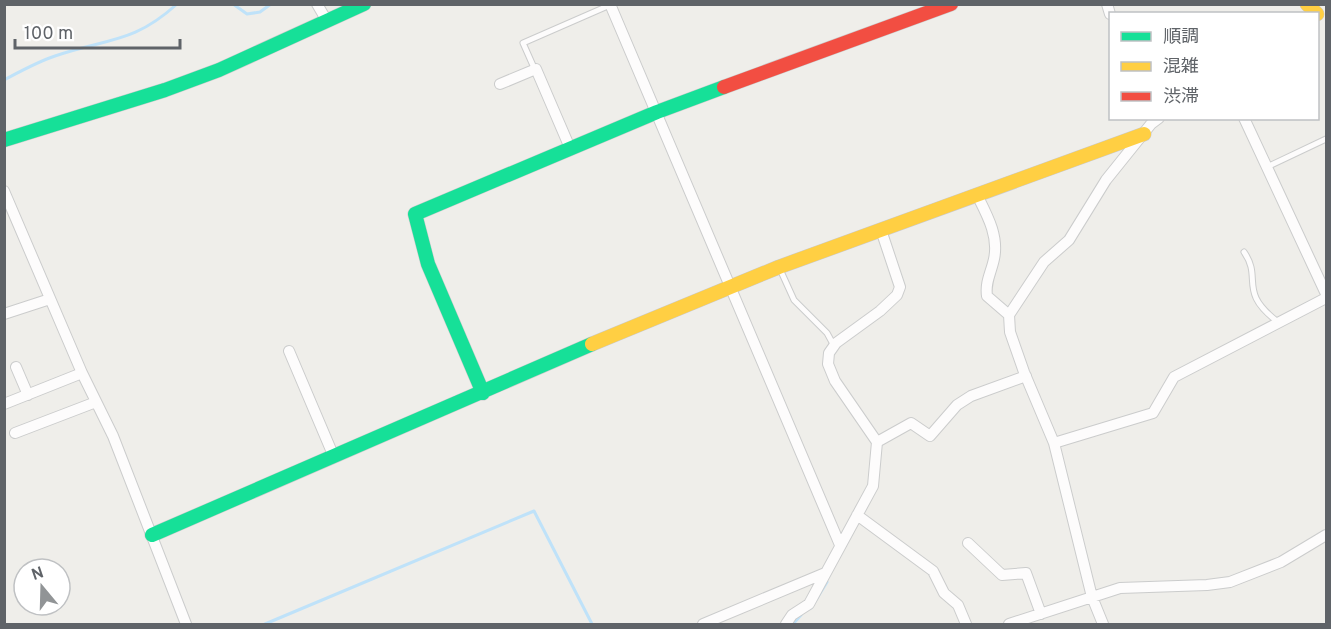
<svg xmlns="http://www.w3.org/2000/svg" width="1331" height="629" viewBox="0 0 1331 629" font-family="Overpass,'Noto Sans JP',sans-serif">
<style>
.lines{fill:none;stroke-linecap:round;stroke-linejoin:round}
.stream{stroke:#bfe2f9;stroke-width:3}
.lane-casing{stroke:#cbcccc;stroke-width:7}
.street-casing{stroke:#cbcccc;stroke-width:12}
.fast-casing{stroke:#cacacb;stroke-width:15}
.slow-casing{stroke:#cacacb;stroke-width:15}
.jam-casing{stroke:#cacacb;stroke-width:15}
.lane{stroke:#fdfcfc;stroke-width:5}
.street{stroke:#fdfcfc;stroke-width:10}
.fast{stroke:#16e098;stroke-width:14}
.slow{stroke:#ffcf43;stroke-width:14}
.jam{stroke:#f24e42;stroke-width:14}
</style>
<rect width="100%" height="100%" fill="#efeeea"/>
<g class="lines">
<path class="stream" d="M233,4l14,10 13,-2 11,-8
M4,80c17,-9 33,-18 51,-24 52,-18 78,-12 122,-52
M811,608l16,-26
M265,624l269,-113 58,113
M793,624l8,-9"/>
<defs>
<path id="lane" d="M535,70l-12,-27 87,-38
M1269,166l57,-27
M1244,252c19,27 -7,39 34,70
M779,267l15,33 33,33 6,11"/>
<path id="street" d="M317,4l10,17
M610,4l230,541
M1107,4l3,10
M500,84l36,-15 34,79
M1244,118l82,176
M4,191l78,182 31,63 73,188
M977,195c10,20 22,41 17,64 -3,14 -9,23 -7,37l22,19
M4,314l46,-15
M289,351l45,106
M16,367l12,28
M4,404l78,-31
M15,433l81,-31
M877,442l34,-19 19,13 27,-31 14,-9 55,-20
M1054,443l99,-30 21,-36 152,-79
M857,515l76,56 11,22 14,12 8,19
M968,543l34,32 24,-2 15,41
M703,624l122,-51
M786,624l6,-9 17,-11 64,-118 4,-44 -42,-61 -7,-17 1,-11 7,-10 44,-32 17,-16 3,-8 -19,-57
M1009,624l111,-36 87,-3 23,-3 51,-20 45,-27
M1103,624l-11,-27 -38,-154 -30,-71 -14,-40 -1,-17 35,-53 25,-22 37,-60 45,-56 8,-6"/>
<path id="fast" d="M4,140l161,-50 54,-20 145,-66
M483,393l-55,-129 -13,-50 242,-102 67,-25
M152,535l440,-191"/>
<path id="slow" d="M1307,4l10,10
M592,344l187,-77 365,-133"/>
<path id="jam" d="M724,87l227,-83"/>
</defs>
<use href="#lane" class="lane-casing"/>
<use href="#street" class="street-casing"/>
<use href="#fast" class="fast-casing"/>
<use href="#slow" class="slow-casing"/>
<use href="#jam" class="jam-casing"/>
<use href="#lane" class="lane"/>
<use href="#street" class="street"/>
<use href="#fast" class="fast"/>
<use href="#slow" class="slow"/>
<use href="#jam" class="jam"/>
</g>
<rect width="1331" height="629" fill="none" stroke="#5f6368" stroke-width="12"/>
<rect x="1109" y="12" width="210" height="108" fill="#ffffff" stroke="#bfc1c3" stroke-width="1.5"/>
<rect x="1121" y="32" width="30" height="9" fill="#16e098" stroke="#bfc1c3" stroke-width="1.5"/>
<text x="1163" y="42" font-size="18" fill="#5f6368">順調</text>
<rect x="1121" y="62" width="30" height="9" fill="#ffcf43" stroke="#bfc1c3" stroke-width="1.5"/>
<text x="1163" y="72" font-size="18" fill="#5f6368">混雑</text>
<rect x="1121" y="92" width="30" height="9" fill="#f24e42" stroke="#bfc1c3" stroke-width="1.5"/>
<text x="1163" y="102" font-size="18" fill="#5f6368">渋滞</text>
<g transform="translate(42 587) rotate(341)"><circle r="28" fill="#ffffff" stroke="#bfc1c3" stroke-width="1.5"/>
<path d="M0-4.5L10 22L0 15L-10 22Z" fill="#919496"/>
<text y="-9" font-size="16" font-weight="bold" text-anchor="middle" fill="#5f6368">N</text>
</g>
<path d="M15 39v9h165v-9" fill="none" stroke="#5f6368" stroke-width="3"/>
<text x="24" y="39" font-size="18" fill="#5f6368" stroke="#ffffff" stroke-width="4.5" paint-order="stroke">100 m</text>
</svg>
